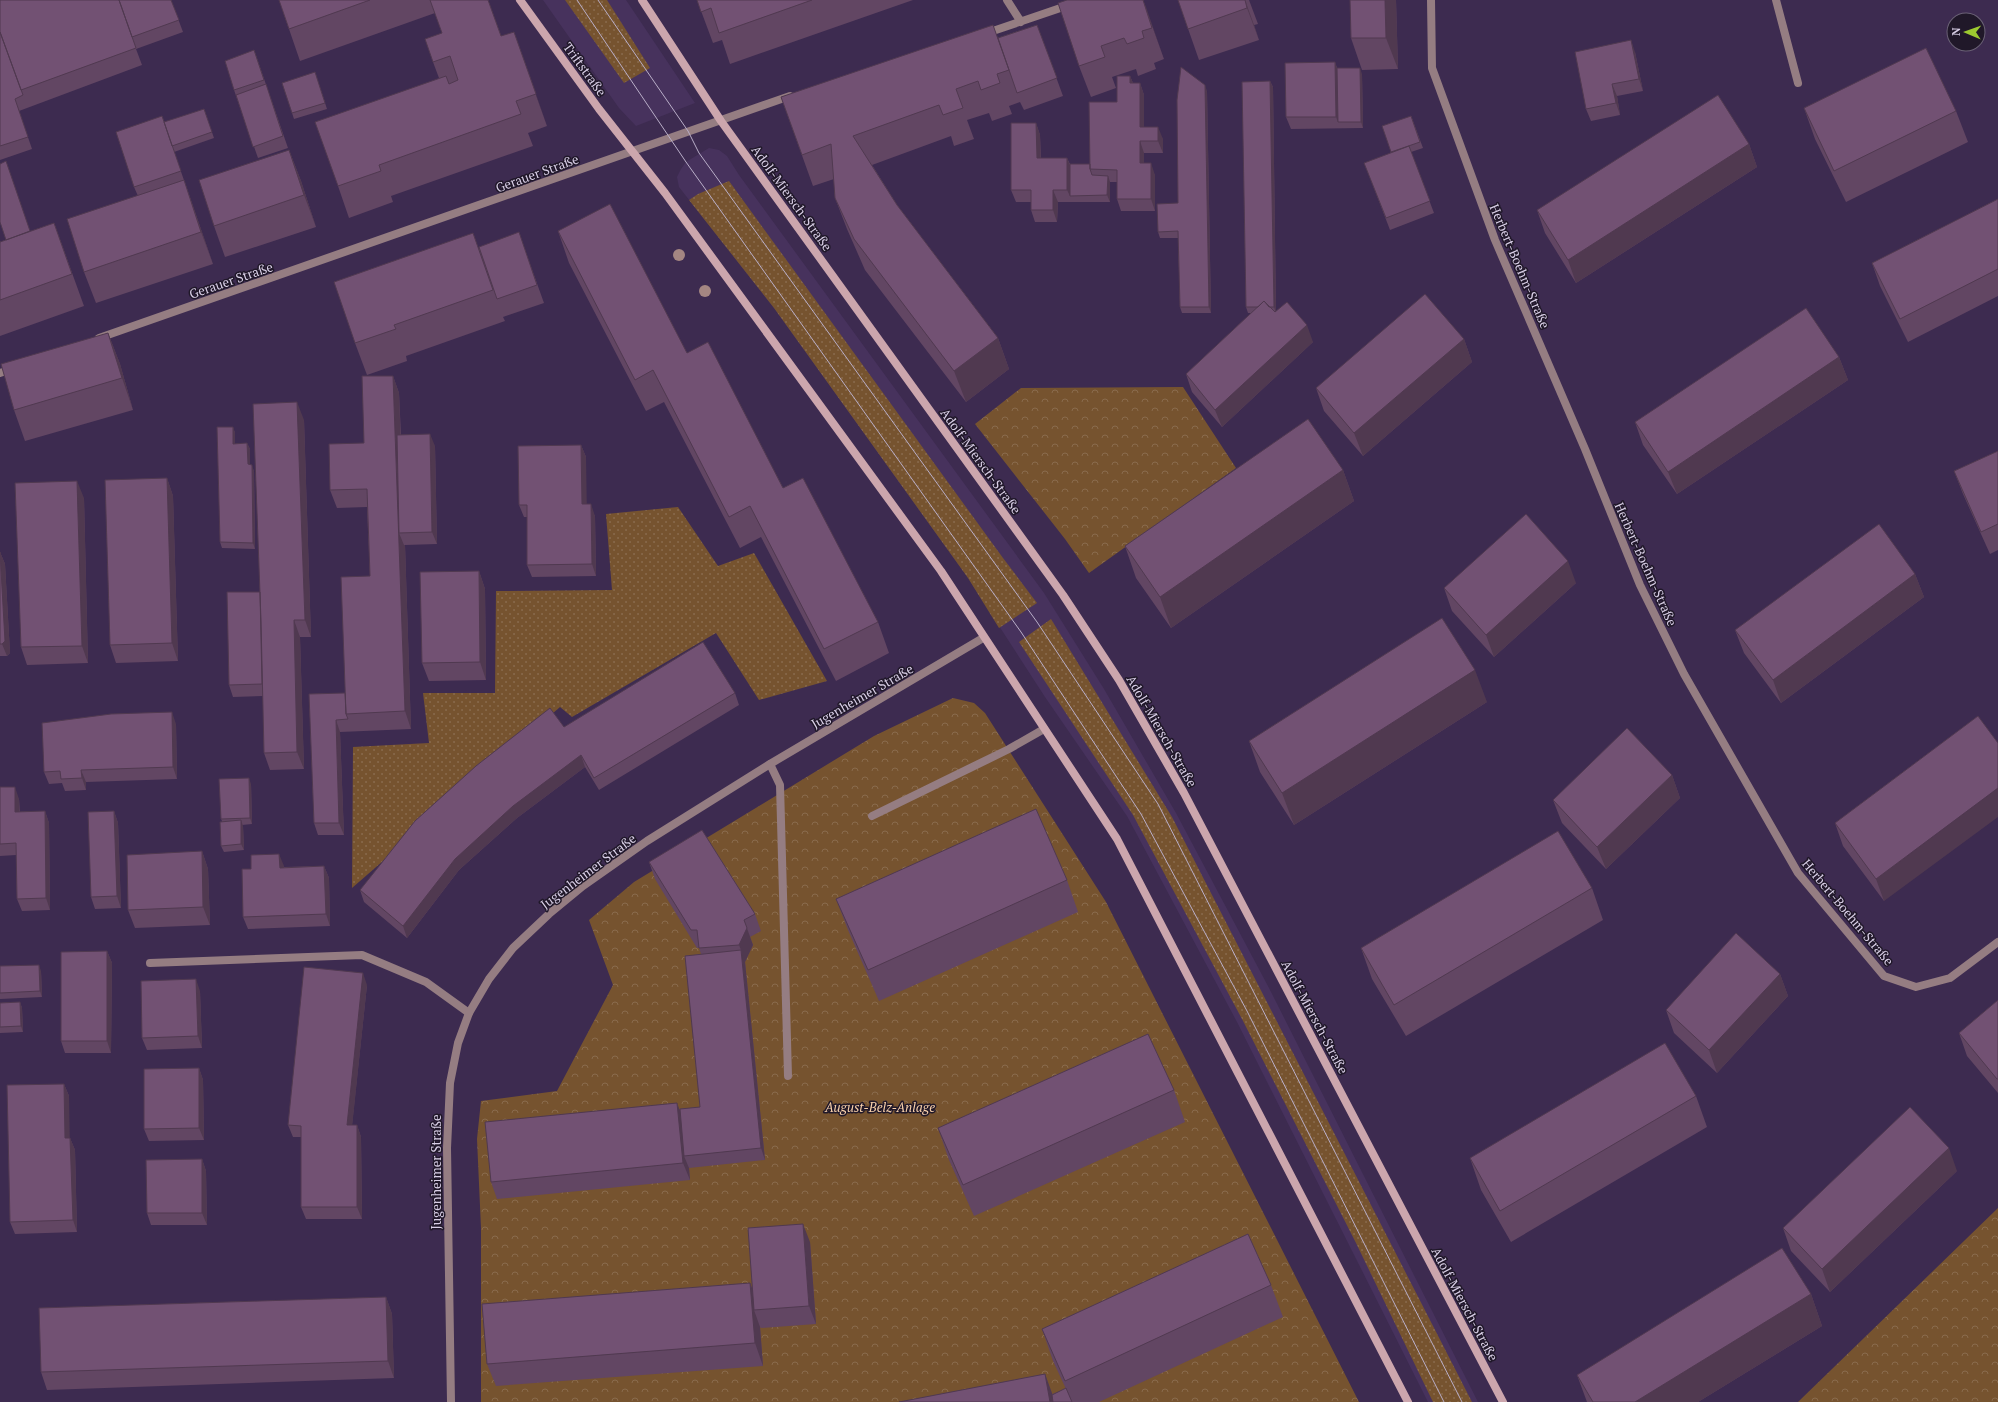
<svg xmlns="http://www.w3.org/2000/svg" width="1998" height="1402" viewBox="0 0 1998 1402" font-family="'PT Serif',serif">
<style>
.built{fill:#47325d}
.grass{fill:url(#grass-dots)}
.park{fill:url(#park-crowns)}
.lines{fill:none;stroke-linecap:round;stroke-linejoin:round}
.lane{stroke:#957d82;stroke-width:8}
.street{stroke:#957d82;stroke-width:8}
.secondary{stroke:#cca6ad;stroke-width:8}
.tram{stroke:#b9aec8;stroke-width:1}
.tree{fill:#a48682}
.wall{fill:#624663}
.shaded-wall{fill:#503950}
.building{fill:#725173;stroke:#503950}
.labels{text-anchor:middle;dominant-baseline:central;stroke-width:3;stroke-linejoin:round;paint-order:stroke}
.street-label{font-size:13px;fill:#d9cfe7;stroke:#201829}
.park-label{font-size:13px;font-style:italic;fill:#f9d1ab;stroke:#201829}
</style>
<defs>
<pattern id="grass-dots" width="8" height="8" patternUnits="userSpaceOnUse"><rect width="8" height="8" fill="#76532f"/><path d="M2 2h.1M6 6h.1" fill="none" stroke="#896b4d" stroke-width="1.8" stroke-linecap="round"/></pattern>
<pattern id="park-crowns" width="20" height="18" patternUnits="userSpaceOnUse"><rect width="20" height="18" fill="#76532f"/><path d="M2 6a3 3 0 1 1 6 0M12 15a3 3 0 1 1 6 0" fill="none" stroke="#896b4d"/></pattern>
</defs>
<rect width="100%" height="100%" fill="#3d2b50"/>
<path class="built" d="M543,0h83l69,103 -59,23 -17,-18z
M709,148l10,2 8,6 12,19 305,418 60,96 72,124 93,175 209,414h-50l-191,-380 -110,-206 -82,-119 -77,-119 -194,-270 -95,-121 -2,-10 4,-8 5,-7z"/>
<path class="grass" d="M565,0h42l43,68 -26,15z
M729,181l274,377 34,45 -38,25 -31,-50 -194,-270 -85,-108 9,-6z
M678,507l40,59 36,-13 73,128 -68,19 -43,-67 -144,84 -12,-10 -208,181 1,-141 76,-4 -6,-50h72l1,-102 116,-1 -6,-76z
M1051,619l121,198 300,585h-39l-77,-159 -114,-224 -109,-204 -114,-173z"/>
<path class="park" d="M1183,387l53,81 -147,105 -24,-34 -90,-115 46,-36z
M953,698l21,5 11,10 121,189 253,500h-878v-174l-4,-89 4,-38 76,-10 56,-106 -24,-65 45,-38 240,-146z
M1998,1208v194h-200z"/>
<g class="lines">
<path class="lane" d="M1776,0l22,83
M770,764l10,21 8,291
M872,816l137,-67 35,-20
M150,963l212,-8 64,27 43,31"/>
<path class="street" d="M1007,0l14,22
M1431,0l1,68 63,172 90,209 55,136 44,89 114,199 86,103 32,11 34,-9 48,-36
M984,34l100,-34
M99,338l691,-242
M0,373l13,-4
M451,1402l-4,-254 3,-65 8,-40 11,-30 20,-34 24,-31 36,-34 34,-28 64,-45 123,-77 213,-126"/>
<path class="secondary" d="M520,0l79,109 66,84 276,378 176,268 291,563
M642,0l79,121 342,474 56,85 65,113 319,609"/>
<path class="tram" d="M577,0l109,162 335,470 120,182 106,197 197,391
M598,0l90,131 11,22 338,469 121,182 304,598"/>
</g>
<g class="tree">
<circle cx="679" cy="255" r="6"/>
<circle cx="705" cy="291" r="6"/>
</g>
<path class="wall" d="M0,0h171l12,32 -47,17 6,16 -123,46 13,38 -32,11z
M279,0h209l13,36 24,28 22,62 -19,7 5,13 -142,50 2,6 -44,16 -11,-32 101,-108 -6,-16 9,-29 -7,-20 -135,48z
M697,0h216l-183,64 -8,-24 -9,3z
M1143,0l21,59 -10,4 2,6 -18,7 -2,-7 -24,8 4,11 -25,9 -12,-31z
M1178,0h71l9,24 -4,1 5,15 -60,20z
M1396,0l2,69 -36,1 -11,-32z
M1037,25l26,71 -39,14 -4,-8 -11,4 3,8 -20,7 -3,-8 -22,7 7,19 -20,7 -3,-10 -79,29 25,40 101,133 11,31 -43,33 -101,-132 -18,-41 -12,-31 -1,-19 -21,7 -32,-89 217,-59z
M254,50l34,98 -30,10 -24,-68z
M1635,52l8,39 -26,5 3,19 -29,6 -5,-12z
M1335,62l2,6 25,6 1,54 -72,1 -5,-12z
M315,72l12,37 -33,10 -2,-6z
M1130,76l3,7h7l4,12v32l19,12v14h-19v10l11,12v36h-34l-4,-12v-17h-7v20h-52l-1,20h-22l-4,-12v-8h-15l-5,-12 25,-67 4,12 1,23h26l3,6h20l27,-62z
M1270,81l3,6 3,224 37,31 -91,85 -30,-35 -6,-18 65,-61h-3l-2,-6z
M1207,91l4,222h-29l-2,-6 -2,-69h-18l-2,-6 20,-29z
M1804,108l152,3 12,31 -122,60 -31,-63z
M204,109l10,29 -40,14 11,31 28,81 -117,39 -12,-31 54,-76 -4,-9 30,-64z
M1411,116l12,32 -12,4 23,61 -44,17 -21,-55 22,-23z
M1749,144l8,23 -181,116 -31,-50 -8,-23z
M289,150l12,31 15,46 -91,30 -11,-31z
M1998,199v97l-90,46 -28,-56 -8,-23z
M54,223l30,83 -84,30v-94z
M558,231l129,122 191,269 11,31 -53,28 -75,-144 -21,11 -76,-146 -18,9 -77,-148z
M479,248l46,2 19,53 -41,14 2,4 -99,35 1,5 -40,14 -12,-32z
M108,333l12,31 13,46 -108,31 -11,-31z
M1464,339l8,23 -109,94 -39,-45 -8,-23z
M1839,357l9,23 -171,114 -34,-49 -8,-23z
M393,376l6,17 2,42 34,11 2,98 -32,1 6,184 -71,3 4,103h-26l-4,-12 -5,-129 36,-1 25,-117 -3,-69 -30,1 -7,-18 34,-47z
M304,420l7,217h-11l4,132 -34,1 -6,-17 -1,-57 -30,1 -4,-12 31,-93z
M233,427l2,6v11l12,-1 3,6v15l4,7 1,78 -33,-1 -2,-6z
M581,445l5,12v47l9,12 1,60 -64,1 -5,-12v-48h-3l-5,-12z
M1998,451v99l-8,4 -27,-60 -9,-23z
M1343,470l11,31 -183,127 -35,-50 -11,-32z
M167,478l6,18 5,165 -62,2 -6,-18z
M84,498l4,165 -61,2 -6,-18z
M0,552l5,12 5,89 -3,3h-7z
M479,571l6,18 1,91 -57,1 -7,-18z
M1915,574l9,23 -143,106 -37,-50 -9,-23z
M1576,583l-82,74 -42,-46 -8,-23z
M735,693l4,12 -140,85 -14,-23 -68,51 -58,52 -52,68 -43,-36 -4,-12 204,-163z
M1487,702l-193,123 -34,-53 -11,-31z
M1978,716l-94,185 -41,-55 -8,-23z
M176,724l1,55 -91,3v8l-21,1 -3,-8 -13,1 -5,-12z
M1672,775l8,23 -74,71 -44,-46 -9,-23z
M251,784l1,40 -10,1 1,1 1,24 -20,2 -3,-6 1,-25 -1,-2z
M0,787l19,12 1,13 25,-1 4,12 1,87 -28,1 -5,-12 -1,-44 -16,1z
M114,811l4,12 3,85 -26,1 -4,-12z
M202,851l6,18 2,56 -75,3 -7,-18z
M649,862l106,52 6,17 -11,6 3,8 -8,17 20,198 -76,8 1,12 -193,19 -6,-17 189,-73 20,-2 1,-153 -2,-6h-2l-42,-69z
M284,866v1l40,-1 5,12 1,48 -82,3 -5,-12z
M1067,880l11,32 -199,89 -31,-71 -12,-31z
M1592,888l11,32 -197,116 -34,-57 -11,-31z
M107,951l5,12 -1,90h-46l-4,-12z
M0,966l41,5 1,26 -42,2z
M1780,974l8,22 -71,77 -43,-40 -8,-23z
M367,985l-15,140h5l4,12 1,82h-56l-5,-12v-70h-8l-5,-12z
M200,991l2,57 -55,2 -5,-12z
M1998,1000v93l-31,-37 -8,-23z
M20,1002l2,6 1,24 -23,1v-30z
M199,1068l4,12 1,60 -55,1 -5,-12z
M64,1084l5,12v42h1l5,12 2,82 -62,2 -5,-12z
M1174,1090l11,32 -211,94 -25,-56 -11,-32z
M1696,1096l11,31 -196,115 -30,-52 -11,-32z
M202,1159l4,12 1,54h-56l-4,-12z
M1957,1171l-127,121 -39,-41 -8,-23z
M810,1242l6,82 -55,4 -1,-1 3,39 -267,20 -9,-22 263,-81 3,7z
M1271,1285l12,32 -184,85h-200l146,-28 7,20 14,-5 -13,-28 -11,-32z
M1811,1294l11,32 -124,76h-111l-10,-27z
M386,1297l6,17 2,64 -347,12 -6,-18z"/>
<path class="shaded-wall" d="M1143,0l3,7 18,52z
M1245,0l9,25 5,15 -12,-32z
M1385,0h11l2,69 -12,-31z
M514,32l11,32 22,62 -11,-32z
M1631,40l4,12 8,39 -4,-12z
M1335,62l4,12 -1,48 -2,-5z
M1360,68l2,6 1,54 -2,-6z
M1130,76l5,12 -5,-5z
M1270,81l3,6 3,226 -2,-6z
M1140,83l4,12v44l-4,-12z
M1612,84l5,12 3,19 -4,-12z
M1205,85l2,6 4,222 -2,-6z
M1036,123l4,12 1,35 -4,-12z
M1158,127l5,12v14l-5,-12z
M1140,141l4,12v22l-4,-12z
M1749,144l8,23 -181,116 -8,-23z
M289,150l12,31 15,46 -12,-32z
M1067,158l5,12 -2,26 -3,-6z
M1151,163l4,12v36l-4,-12z
M1108,176l2,6v20l-3,-7z
M184,180l11,32 18,52 -12,-32z
M1053,190l5,12 -1,20 -4,-12z
M1307,325l6,17 -91,85 -7,-17z
M108,333l12,31 13,46 -11,-32z
M998,338l11,31 -43,33 -12,-31z
M1464,339l8,23 -109,94 -9,-23z
M1839,357l9,23 -171,114 -9,-22z
M393,376l6,17 5,140h-5l5,12h1l6,184 -6,-18z
M297,402l7,18 7,217 -6,-17z
M233,427l2,6v17l-2,-6z
M430,434l5,12 2,98 -5,-12z
M247,443l3,6v21l-2,-6z
M581,445l5,12 1,59 -5,-12z
M252,465l2,6 1,78 -2,-6z
M1343,470l11,31 -183,127 -11,-31z
M167,478l6,18 5,165 -6,-18z
M77,481l7,17 4,165 -6,-17z
M591,504l4,12 1,60 -4,-12z
M0,552l5,12 5,89 -3,3 -5,-12z
M1568,561l8,22 -82,74 -8,-22z
M479,571l6,18 1,91 -6,-18z
M1915,574l9,23 -143,106 -8,-23z
M294,620l6,17 4,132 -7,-17z
M1475,670l12,32 -193,123 -12,-32z
M172,712l4,12 1,55 -4,-12z
M336,720l4,12 4,103 -5,-12z
M581,755l4,12 -68,51 -58,52 -52,68 -4,-12 52,-67 58,-53z
M81,770l5,12v8l-4,-12z
M1672,775l8,23 -74,71 -9,-22z
M249,778l2,6 1,40 -2,-6z
M15,787l4,12 1,25 -5,-12z
M1998,788v29l-114,84 -8,-22z
M45,811l4,12 1,87 -4,-12z
M114,811l4,12 3,85 -4,-12z
M241,820l2,6 1,24 -3,-6z
M202,851l6,18 2,56 -7,-18z
M279,854l5,12v13l-4,-11z
M324,866l5,12 1,48 -4,-12z
M744,920l9,25 -8,17 20,198 -4,-12 -20,-198 -2,-5z
M107,951l5,12 -1,90 -4,-12z
M39,965l2,6 1,26 -2,-6z
M363,973l4,12 -16,152 -4,-12z
M1780,974l8,22 -71,77 -8,-23z
M196,979l4,12 2,57 -4,-12z
M20,1002l2,6 1,24 -2,-6z
M199,1068l4,12 1,60 -5,-12z
M64,1084l5,12 1,54 -5,-12z
M677,1103l7,18v35l5,12 1,12 -7,-17z
M357,1125l4,12 1,82 -5,-12z
M70,1138l5,12 2,82 -4,-12z
M1949,1148l8,23 -127,121 -8,-23z
M202,1159l4,12 1,54 -5,-12z
M803,1224l7,18 6,82 -7,-18z
M750,1283l9,23 -5,4 6,17 3,39 -8,-23z
M1811,1294l11,32 -124,76h-63z
M386,1297l6,17 2,64 -6,-17z
M1045,1374l8,22 1,6h-4z"/>
<path class="building" d="M0,0h119l17,48 -115,42 -21,-58z
M119,0h52l8,20 -47,17z
M279,0h91l-81,29z
M430,0h58l13,36 13,-4 22,62 -20,7 5,13 -142,51 2,6 -43,15 -23,-64 131,-46 3,8 9,-4 -8,-24 -17,6 -8,-23 17,-6z
M697,0h115l-93,33 -8,-25 -10,4z
M1067,0h76l9,28 -10,3 2,7 -17,6 -3,-6 -23,8 4,11 -26,9 -21,-63z
M1178,0h67l2,8 -59,21z
M1350,0h35l1,38h-35z
M993,25l16,45 -12,4 3,9 -19,7 -3,-9 -22,8 7,19 -20,7 -4,-10 -86,31 44,69 101,133 -44,33 -100,-132 -19,-41 -4,-54 -29,11 -21,-58z
M1037,25l20,53 -40,15 -19,-55z
M0,32l23,63 -8,4 13,38 -28,9z
M1631,40l8,39 -27,5 4,19 -30,6 -11,-57z
M1926,48l30,63 -122,60 -30,-63z
M254,50l10,30 -30,10 -9,-29z
M1335,62l1,55h-50l-1,-54z
M1181,67l24,18 4,222h-29l-2,-76 -20,1 -1,-28 21,-1 -1,-103z
M1337,68h23l1,54h-23z
M315,72l10,31 -33,10 -10,-30z
M1117,76h13v7h10v44h18v14h-18v22h11v36h-34v-29l-27,-1 -1,-67h28z
M1270,81l4,226h-5l-5,-6 -6,6h-12l-4,-225z
M266,84l17,52 -30,11 -17,-52z
M1718,95l31,49 -181,116 -31,-50z
M204,109l8,23 -40,14 -8,-24z
M162,116l19,55 -47,16 -18,-55z
M1411,116l9,26 -29,10 -9,-26z
M1011,123h25l1,35h30v32h-14v20h-22v-20h-20z
M1409,146l21,55 -44,17 -22,-55z
M289,150l15,45 -90,31 -15,-46z
M6,161l24,70 -24,9 -6,-18v-58z
M1070,164h20v5l2,6 16,1 -1,19 -37,1z
M184,180l17,52 -117,40 -17,-53z
M1998,199v70l-98,50 -28,-56z
M610,204l77,149 21,-11 75,146 20,-10 75,144 -54,27 -74,-143 -21,11 -76,-147 -18,10 -77,-149z
M54,223l18,51 -72,26v-58z
M519,232l18,53 -40,14 -18,-52z
M473,233l20,57 -99,35 2,4 -41,14 -21,-61z
M1425,294l39,45 -110,94 -38,-45z
M1264,301l11,11 12,-10 20,23 -92,85 -29,-36z
M1806,308l33,49 -171,115 -33,-50z
M108,333l14,45 -108,32 -13,-46z
M362,376h31l12,335 -59,3 -5,-137 29,-1 -3,-87 -37,1 -1,-46 35,-1z
M297,402l8,218h-11l3,132 -33,1 -3,-132 -8,-217z
M1308,419l35,51 -183,127 -35,-51z
M217,427h16v17l14,-1 1,21 4,1 1,78 -33,-1z
M430,434l2,98 -33,1 -2,-98z
M581,445l1,59h9l1,60 -65,1v-60h-8l-1,-59z
M1998,451v73l-17,8 -27,-61z
M167,478l5,165 -62,2 -5,-165z
M77,481l5,165 -61,1 -6,-164z
M1526,514l42,47 -82,74 -42,-47z
M1879,524l36,50 -142,106 -38,-50z
M0,552l5,89 -3,3h-2z
M479,571l1,91 -58,1 -2,-91z
M227,592h33l2,92 -33,1z
M1442,618l33,52 -193,123 -33,-52z
M703,642l32,51 -141,85 -13,-23 -68,51 -58,53 -52,67 -43,-36 55,-69 61,-55 74,-58 14,19z
M345,693l1,21 2,5 -12,1 3,103h-25l-5,-129z
M172,712l1,55 -92,3 1,8 -21,1 -1,-8 -16,1 -2,-49 69,-9z
M1978,716l20,27v45l-122,91 -41,-56z
M1627,728l45,47 -75,72 -44,-47z
M249,778l1,40 -29,1 -2,-40z
M0,787h15v25l30,-1 1,87 -29,1 -1,-56 -16,1z
M1036,809l31,71 -199,90 -32,-71z
M114,811l3,85 -26,1 -3,-85z
M241,820v24l-20,2 -1,-24z
M702,830l53,84 -11,6 3,8 -8,17 -40,3 -2,-18h-6l-42,-68z
M1558,831l34,57 -198,117 -33,-57z
M202,851l1,56 -75,3 -1,-55z
M279,854l1,14 44,-2 2,48 -83,3 -1,-48h9v-14z
M1736,933l44,41 -71,76 -43,-40z
M741,950l20,198 -77,8 -4,-47 20,-2 -15,-151z
M107,951v90h-46v-89z
M39,965l1,26 -40,2v-27z
M304,967l59,6 -16,152h10v82h-56v-81l-13,-1z
M196,979l2,57 -56,2 -1,-57z
M1998,1000v79h-1l-38,-46z
M20,1002l1,24 -21,1v-24z
M1148,1034l26,56 -211,95 -25,-57z
M1665,1043l31,53 -196,115 -30,-53z
M199,1068v60l-55,1v-60z
M64,1084l1,54h5l3,82 -63,2 -3,-137z
M677,1103l6,60 -192,19 -6,-60z
M1910,1107l39,41 -127,121 -39,-41z
M202,1159v54h-55l-1,-53z
M803,1224l6,82 -55,4 -6,-82z
M1248,1234l23,51 -206,96 -23,-52z
M1782,1248l29,46 -176,108h-42l-16,-27z
M750,1283l5,60 -268,21 -5,-60z
M386,1297l2,64 -347,11 -2,-64z
M1045,1374l5,28h-151z
M1066,1388l6,14h-19l-1,-7z"/>
<g class="labels">
<g class="street-label">
<text transform="translate(585 69) rotate(54)">Triftstraße</text>
<text transform="translate(537 173) rotate(-20)">Gerauer Straße</text>
<text transform="translate(792 198) rotate(54)">Adolf-Miersch-Straße</text>
<text transform="translate(1520 266) rotate(67)">Herbert-Boehm-Straße</text>
<text transform="translate(231 280) rotate(-19)">Gerauer Straße</text>
<text transform="translate(981 461) rotate(54)">Adolf-Miersch-Straße</text>
<text transform="translate(1646 564) rotate(66)">Herbert-Boehm-Straße</text>
<text transform="translate(862 696) rotate(-30)">Jugenheimer Straße</text>
<text transform="translate(1162 731) rotate(60)">Adolf-Miersch-Straße</text>
<text transform="translate(588 871) rotate(-37)">Jugenheimer Straße</text>
<text transform="translate(1848 912) rotate(50)">Herbert-Boehm-Straße</text>
<text transform="translate(1315 1017) rotate(62)">Adolf-Miersch-Straße</text>
<text transform="translate(436 1172) rotate(-90)">Jugenheimer Straße</text>
<text transform="translate(1465 1304) rotate(62)">Adolf-Miersch-Straße</text>
</g>
<g class="park-label">
<text x="880" y="1107">August-Belz-Anlage</text>
</g>
</g>
<g transform="translate(1966 32) rotate(272)"><circle r="19" fill="#201829" stroke="#6a6175"/>
<path d="M0-3L7 15L0 10L-7 15Z" fill="#9dca30"/>
<text y="-6" font-size="11" font-weight="bold" text-anchor="middle" fill="#d9cfe7">N</text>
</g>
</svg>
